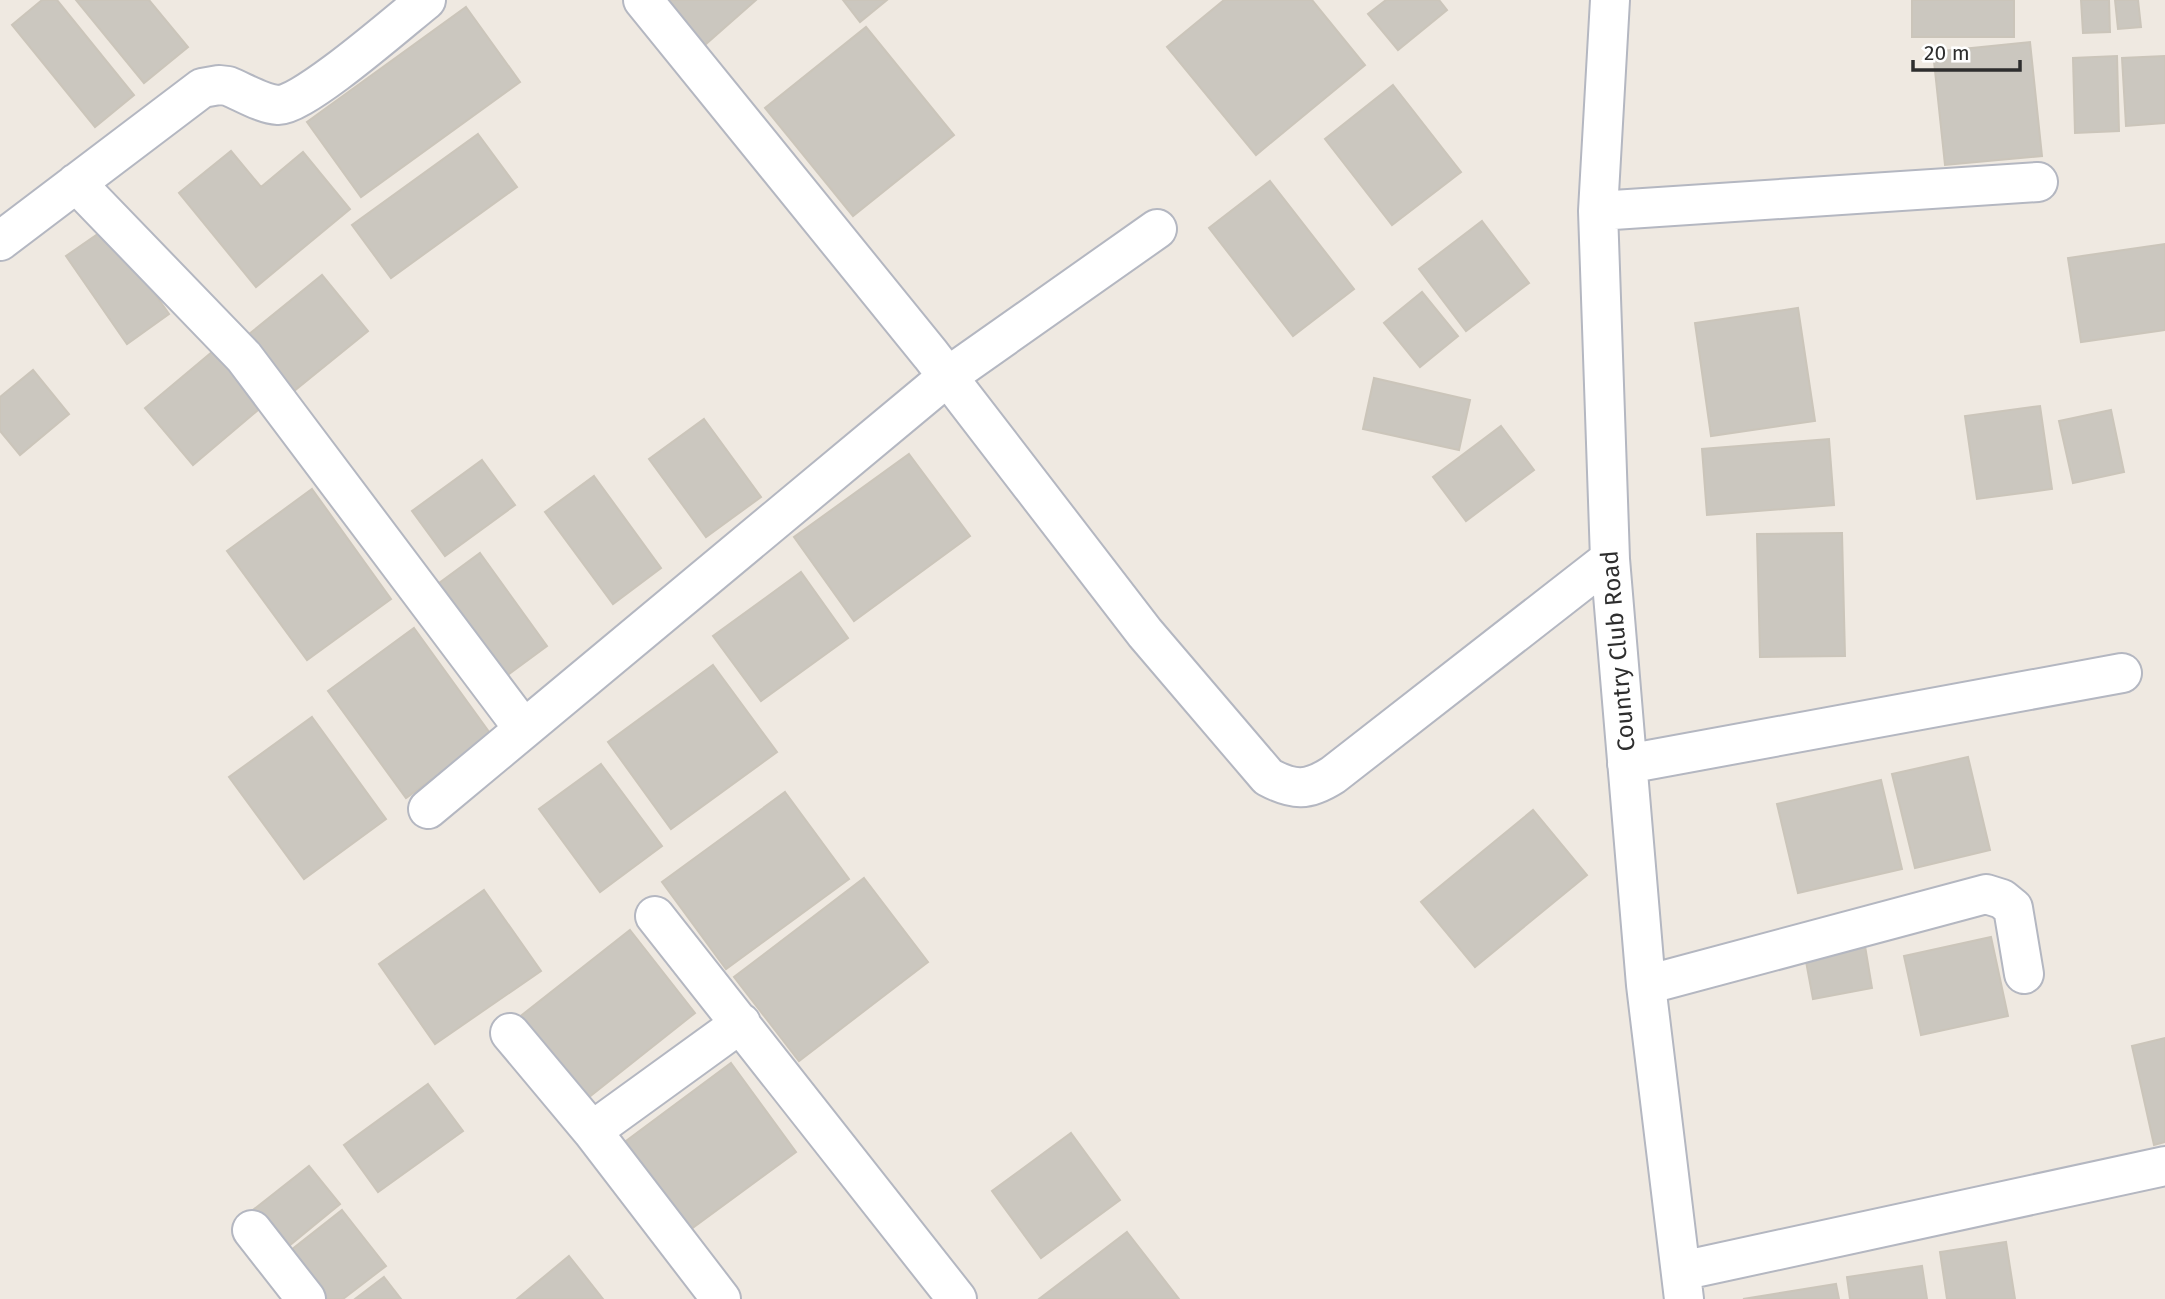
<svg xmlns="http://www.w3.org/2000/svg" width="2165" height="1299" viewBox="0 0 2165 1299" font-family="'Fira Sans',sans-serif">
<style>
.building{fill:#cbc7bf;stroke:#cbc5ba;stroke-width:2}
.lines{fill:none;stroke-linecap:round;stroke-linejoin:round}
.minor-casing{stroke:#b4b7c1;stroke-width:42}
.minor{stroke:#fff;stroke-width:38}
.labels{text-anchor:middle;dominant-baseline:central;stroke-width:6;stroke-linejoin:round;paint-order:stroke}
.street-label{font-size:24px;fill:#2e2e2e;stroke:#fff}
</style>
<rect width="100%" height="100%" fill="#efe9e1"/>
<path class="building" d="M42,0h15l77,95 -39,32 -83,-102z
M76,0h73l39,47 -44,36z
M654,0h102l-58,51z
M843,0h44l-27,22z
M1224,0h88l53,65 -109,90 -89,-108z
M1386,0h53l8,10 -49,40 -30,-36z
M1912,0h102v37h-102z
M2081,0h28l1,32 -27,1z
M2115,0h23l3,27 -23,2z
M466,7l54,75 -159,115 -54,-75z
M866,27l88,108 -101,81 -88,-108z
M2030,42l12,114 -97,9 -12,-113z
M2117,56l2,75 -44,2 -2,-75z
M2165,56v67l-39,3 -4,-68z
M1393,85l68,87 -69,53 -67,-86z
M478,134l39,53 -126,91 -39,-53z
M231,151l30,36 42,-35 47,57 -94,78 -77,-94z
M1270,181l84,108 -61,47 -84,-108z
M1482,221l47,62 -63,48 -47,-62z
M108,227l61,87 -42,30 -61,-88z
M2165,244v86l-84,12 -13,-84z
M322,275l46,56 -74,60 -46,-56z
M1422,292l36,44 -38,31 -36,-44z
M1798,308l17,113 -104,15 -16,-113z
M218,347l47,57 -72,61 -48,-57z
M33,370l36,44 -49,41 -20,-24v-34z
M1374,378l96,22 -11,50 -96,-21z
M2040,406l12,83 -75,10 -12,-83z
M2111,410l13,62 -51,11 -14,-62z
M704,419l57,78 -55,40 -57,-78z
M1501,426l33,44 -68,51 -33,-44z
M1829,439l5,66 -127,10 -5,-66z
M909,454l61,82 -116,85 -60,-84z
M482,460l33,45 -70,51 -33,-45z
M594,476l67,92 -48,36 -68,-92z
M312,489l79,110 -84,61 -80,-109z
M1842,533l3,123 -85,1 -3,-123z
M480,553l67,93 -49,36 -67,-93z
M801,572l47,66 -87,63 -48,-65z
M414,628l78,108 -86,62 -78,-107z
M713,665l64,87 -106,77 -63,-87z
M312,717l74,102 -82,60 -75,-102z
M1968,757l22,93 -75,18 -23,-94z
M601,764l61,82 -62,46 -61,-83z
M1881,780l21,89 -104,24 -21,-89z
M785,792l64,87 -123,90 -64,-87z
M1533,810l54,65 -112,92 -54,-65z
M864,878l64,84 -129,99 -65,-84z
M484,890l57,81 -106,73 -56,-80z
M630,930l65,83 -116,92 -66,-83z
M1991,937l17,79 -87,19 -17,-79z
M1865,946l7,42 -59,11 -8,-43z
M2165,1038v104l-11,3 -22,-99z
M731,1063l65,89 -109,80 -65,-88z
M428,1084l35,47 -85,61 -34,-47z
M1071,1133l49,67 -79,58 -49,-67z
M309,1166l31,38 -56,46 -31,-40z
M342,1210l44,56 -43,33h-23l-34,-45z
M1127,1232l52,67h-140z
M2006,1242l9,57h-68l-7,-47z
M569,1256l34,43h-86z
M1922,1266l5,33h-77l-3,-22z
M384,1277l17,22h-46z
M1836,1284l3,15h-96z"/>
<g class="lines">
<defs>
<path id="minor" d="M643,0l288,355 214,278 123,144c26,14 40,14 65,-2l277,-216
M1610,0l-12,211 12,348 36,426 38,314
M76,183l168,174 279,371
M1598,211l440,-29
M0,241l202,-153 17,-3 9,1c15,6 34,18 50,19 24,2 124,-86 148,-105
M1627,764l495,-91
M428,809l519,-432 210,-148
M655,916l302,383
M1646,985l340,-91 16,5 11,9 11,66
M510,1033l82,98 129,168
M592,1131l149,-108
M252,1230l54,69
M1681,1271l484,-105"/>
</defs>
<use href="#minor" class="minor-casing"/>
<use href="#minor" class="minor"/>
</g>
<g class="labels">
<g class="street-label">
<text transform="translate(1618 651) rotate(-95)">Country Club Road</text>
</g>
</g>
<path d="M1913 60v10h107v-10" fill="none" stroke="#2e2e2e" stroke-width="3.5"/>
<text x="1924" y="60" font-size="21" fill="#2e2e2e" stroke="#ffffff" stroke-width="5" paint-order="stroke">20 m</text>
</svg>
